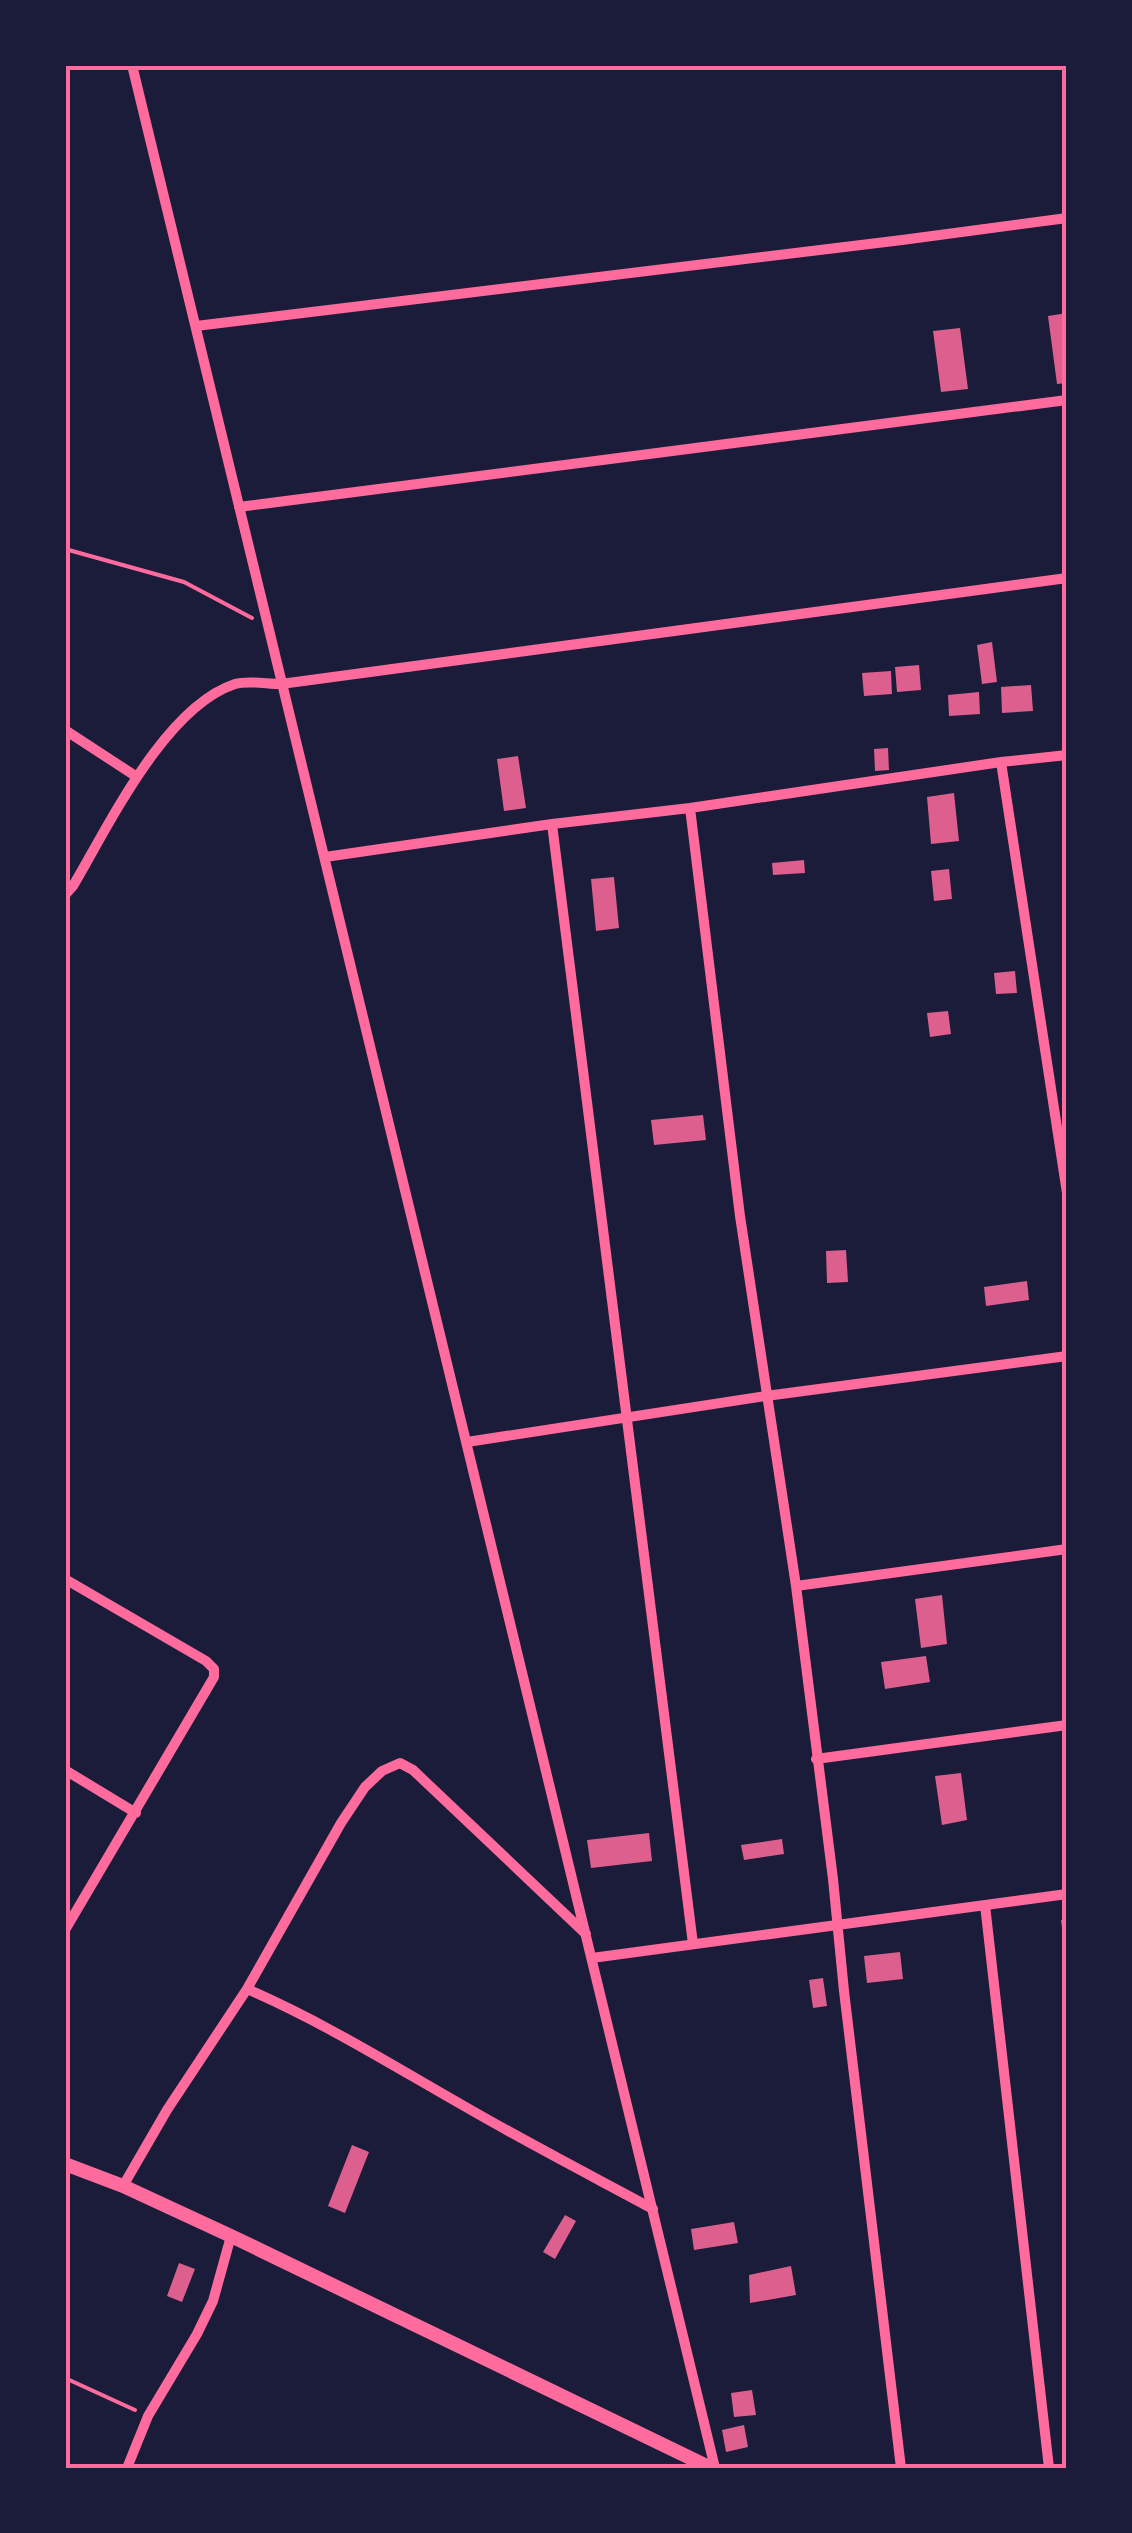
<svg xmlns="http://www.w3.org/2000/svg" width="1132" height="2533" viewBox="0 0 1132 2533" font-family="'Playfair Display',serif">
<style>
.building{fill:#dd5f8e}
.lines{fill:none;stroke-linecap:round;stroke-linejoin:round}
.path{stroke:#ff6b9d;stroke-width:4}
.minor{stroke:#ff6b9d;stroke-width:10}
.tertiary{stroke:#ff6b9d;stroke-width:14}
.neatline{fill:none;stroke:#ff6b9d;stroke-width:4}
</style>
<rect width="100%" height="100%" fill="#1b1b3a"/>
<path class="building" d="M1067,313v70l-10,1 -9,-68z
M960,328l8,61 -27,3 -8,-61z
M992,642l5,40 -15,2 -5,-39z
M919,665l2,25 -24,2 -2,-25z
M891,671l1,23 -28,2 -2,-23z
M1031,685l2,26 -31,2 -1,-26z
M979,692l1,22 -31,2 -1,-21z
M888,748l1,22 -14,1 -1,-22z
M518,756l8,52 -22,3 -7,-52z
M954,793l5,48 -28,3 -4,-47z
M804,860l1,13 -32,2 -1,-12z
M949,869l3,30 -18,2 -3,-30z
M614,877l5,51 -23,3 -5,-52z
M1015,971l2,22 -21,1 -2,-21z
M948,1011l3,23 -21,3 -3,-24z
M703,1115l3,25 -52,5 -3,-25z
M846,1250l2,32 -21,1 -1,-32z
M1027,1281l2,19 -43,6 -2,-19z
M942,1595l5,49 -26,4 -6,-49z
M926,1656l4,26 -45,7 -4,-27z
M961,1773l6,47 -25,5 -7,-49z
M649,1833l3,28 -61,7 -4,-28z
M782,1839l2,15 -40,6 -3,-15z
M1067,1919v31h-2l-4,-30z
M900,1952l3,27 -36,4 -3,-27z
M823,1978l4,28 -14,2 -4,-28z
M352,2145l17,7 -24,61 -17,-7z
M565,2215l11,6 -21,38 -12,-7z
M734,2222l4,21 -44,7 -3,-21z
M179,2263l16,6 -13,33 -15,-6z
M791,2266l5,29 -46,8 -1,-28z
M752,2390l4,25 -22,2 -3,-24z
M744,2425l4,22 -22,5 -4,-22z"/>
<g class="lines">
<path class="path" d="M65,549l119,33 68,36
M65,2378l70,32"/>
<path class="minor" d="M132,65l583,2403
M196,326l706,-86 165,-22
M239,507l828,-107
M65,730l72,47
M1001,762l66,431
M690,808l50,408 56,370 37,293 11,112 57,477
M552,824l141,1120
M325,857l227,-33 138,-16 311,-46 66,-7
M65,895l8,-9c36,-61 92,-179 162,-202 13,-4 32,0 46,0l786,-106
M467,1442l299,-46 301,-40
M65,1579l141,82 8,8v8l-149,253
M796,1586l271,-37
M816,1759l251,-34
M65,1770l71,43
M985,1905l64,563
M592,1958l475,-64
M247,1989c76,33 145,76 217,117 62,36 126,69 189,103
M123,2186l44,-76 80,-121 94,-166 24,-36 17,-16 18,-8 13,7 173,164
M127,2468l21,-52 49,-82 16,-33 18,-65"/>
<path class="tertiary" d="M65,2164l58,22 108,50 480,232"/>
</g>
<rect width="1132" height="2533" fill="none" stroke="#1b1b3a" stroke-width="135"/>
<rect x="68" y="68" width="996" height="2398" class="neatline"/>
</svg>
